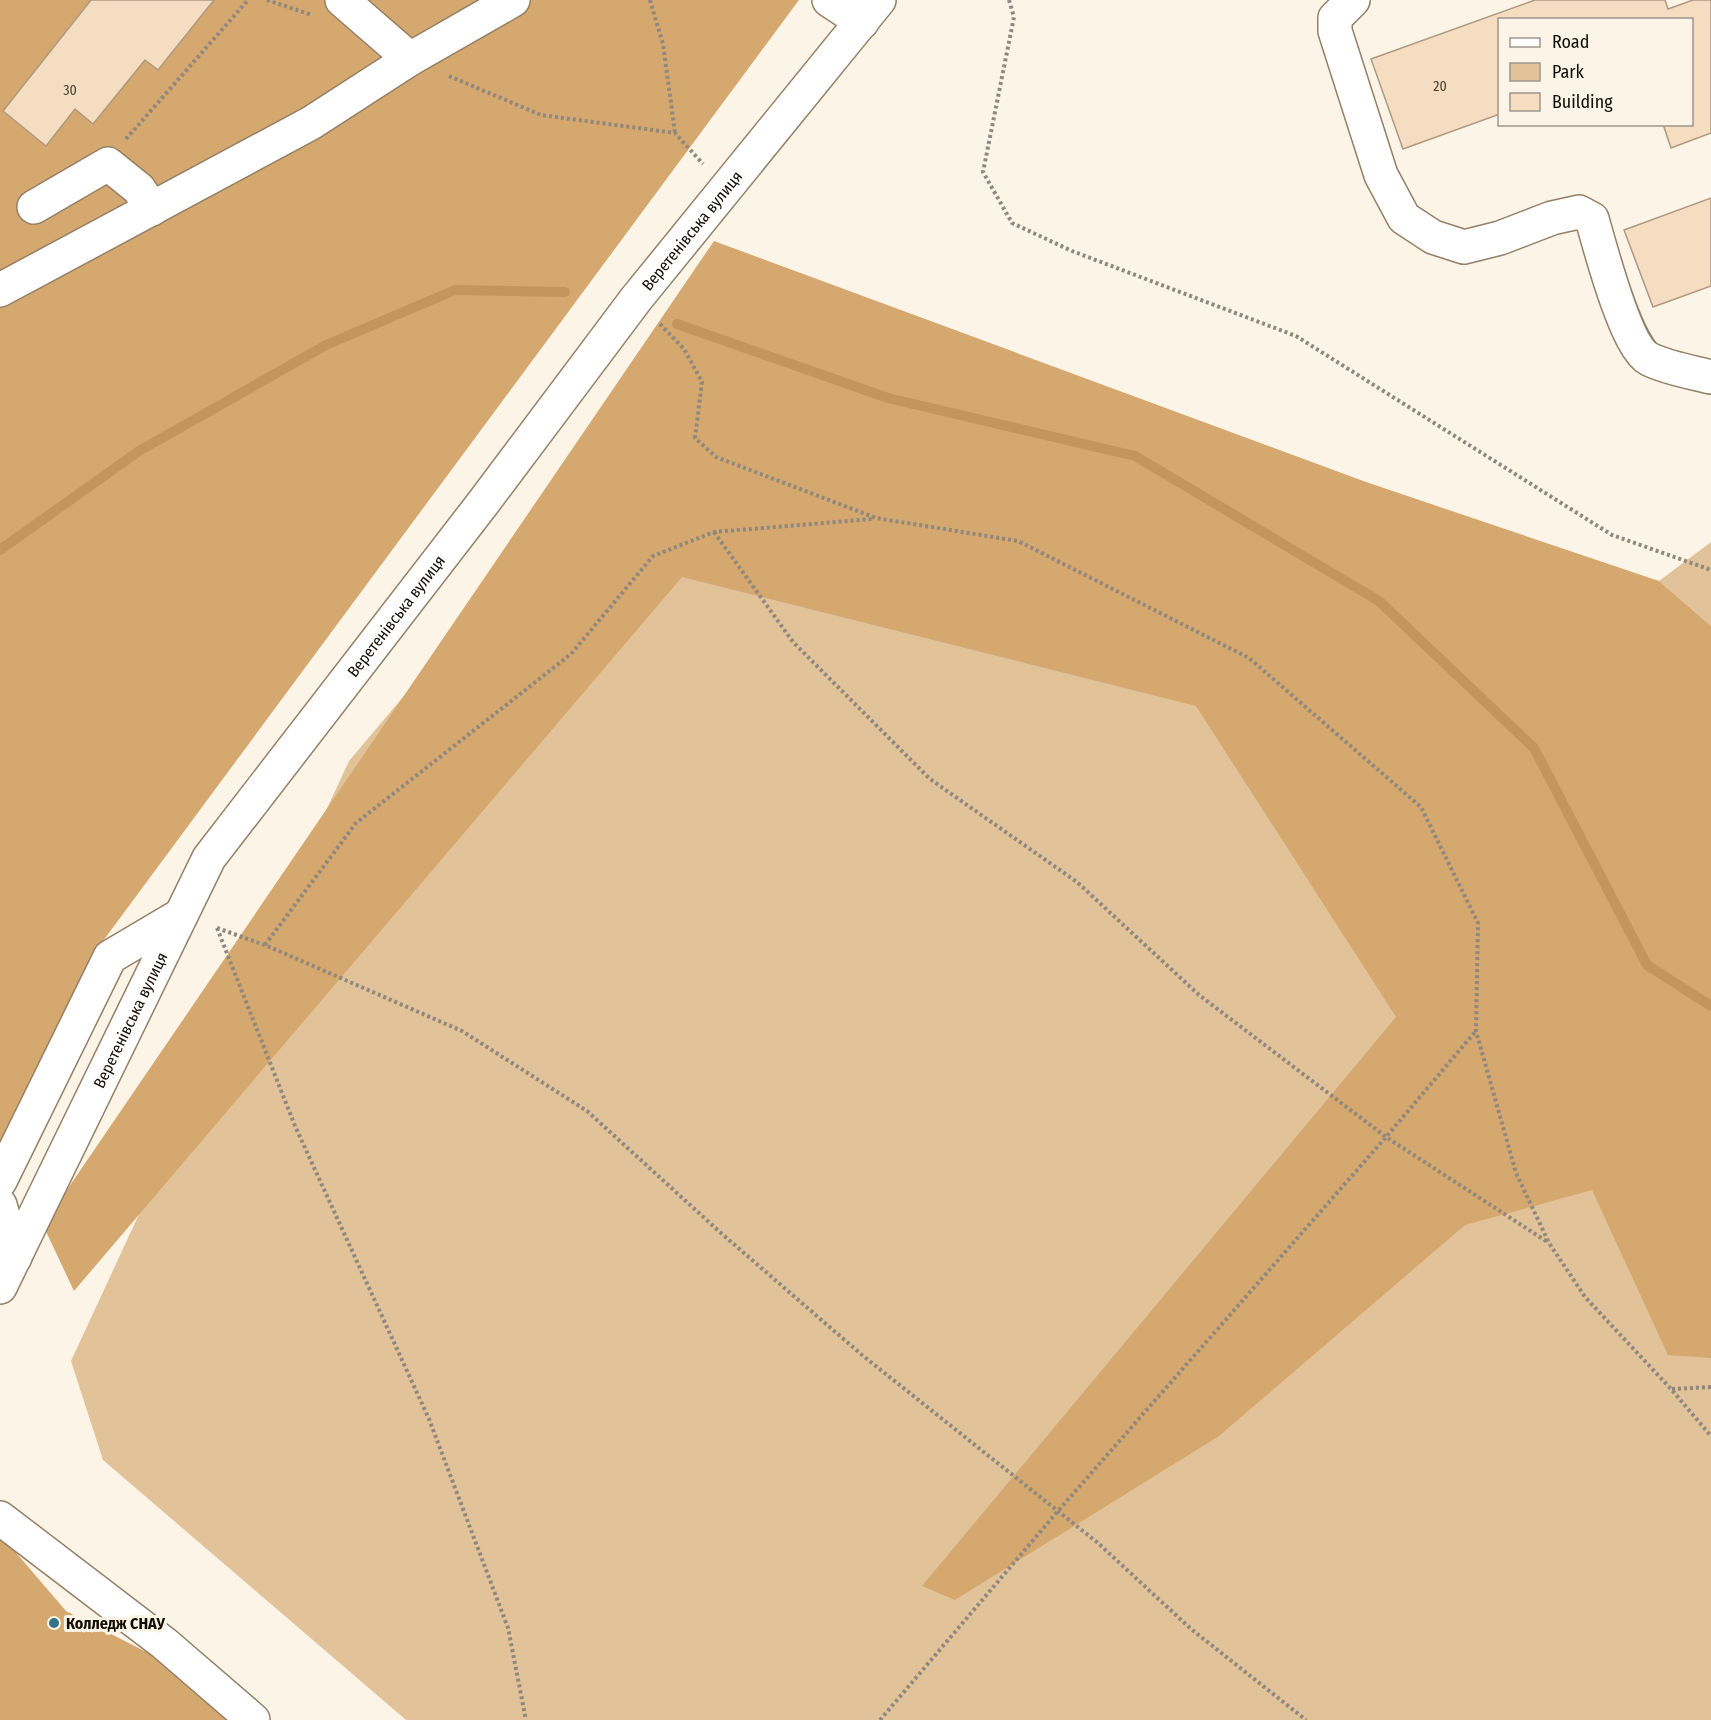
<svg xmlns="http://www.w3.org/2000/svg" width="1711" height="1720" viewBox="0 0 1711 1720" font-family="'Fira Sans Condensed',sans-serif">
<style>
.green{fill:#e2c298}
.forest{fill:#d4a86e}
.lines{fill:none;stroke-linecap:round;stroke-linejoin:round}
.stream{stroke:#c2965d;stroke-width:10}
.building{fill:#f4ddc1;stroke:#af997f;stroke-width:1.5}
.minor-casing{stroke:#958066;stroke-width:36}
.path{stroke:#90887e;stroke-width:4;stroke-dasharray:3 3;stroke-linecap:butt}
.minor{stroke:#fff;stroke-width:33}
.poi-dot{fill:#347388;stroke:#fdf4e8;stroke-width:2}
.labels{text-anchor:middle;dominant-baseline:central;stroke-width:6;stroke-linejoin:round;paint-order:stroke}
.number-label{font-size:14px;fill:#4b4033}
.street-label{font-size:16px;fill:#130c04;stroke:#fdf4e8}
.poi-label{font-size:16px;font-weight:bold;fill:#130c04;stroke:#fdf4e8;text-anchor:start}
</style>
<rect width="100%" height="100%" fill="#fdf4e8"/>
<path class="green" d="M714,328l997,684v708h-1305l-303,-260 -32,-99 278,-600z
M1711,542v84l-52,-45z"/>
<path class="forest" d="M0,0h799l-696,941 -103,284z
M714,241l652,241 293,99 52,45v732l-43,-3 -76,-165 -127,35 -246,211 -264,164 -33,-14 474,-569 -200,-311 -514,-129 -608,714 -31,-66z
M0,1534l66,77 96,49 67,60h-229z"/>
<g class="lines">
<path class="stream" d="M677,324l211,74 247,58 244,145 155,147 113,217 64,41
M0,550l139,-99 187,-106 129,-55 110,2"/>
</g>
<path class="building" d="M91,0h123l-56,70 -13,-10 -52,64 -18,-15 -29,37 -43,-35z
M1535,0h130l3,9 25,-9h18v133l-40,15 -8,-24h29v-104h-192v94l-97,35 -32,-90z
M1711,198v88l-58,21 -29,-77z"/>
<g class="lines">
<defs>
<g id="minor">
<path d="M342,0l68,59"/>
<path d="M829,0l33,22"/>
<path d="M1353,0l-18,18v13l46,144 23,43 29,19 31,10 36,-9 52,-20 27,-6 13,7c8,28 34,128 57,140 18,9 42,13 62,18"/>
<path d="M34,207l74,-43 31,25 13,20"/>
<path d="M0,290l311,-167 99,-64 103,-59"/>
<path d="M0,1181l110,-224 71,-42"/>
<path d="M0,1205l15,52"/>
<path id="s1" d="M0,1287l209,-429 274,-355 153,-204 243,-299"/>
<path d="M0,1518l165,126 88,76"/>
</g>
</defs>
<use href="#minor" class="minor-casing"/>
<path class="path" d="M267,0l45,15
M650,0l13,44 12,89
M1009,0l5,17 -31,155 29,51 60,28 224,85 316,199 99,35
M449,76l92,39 134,18 28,31
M126,139l122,-139
M660,324l24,25 18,33 -7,56 21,19 160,61 142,23 231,117 172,149 57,116 -2,108 40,142 33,70 36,54 86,92 40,47
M714,532l79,110 137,137 147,103 122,113 187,142 163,106
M217,928l48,17 197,86 125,80 135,123 140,121 236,188 93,86 115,91
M217,928l78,198 134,293 79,209 18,92
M265,945l91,-122 215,-169 82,-98 61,-24 159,-13
M1672,1389l39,-2
M880,1720l178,-209 328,-374 89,-105"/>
<use href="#minor" class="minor"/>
</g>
<circle class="poi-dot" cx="54" cy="1623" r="6"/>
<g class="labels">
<g class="number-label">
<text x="1440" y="86">20</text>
<text x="70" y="90">30</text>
</g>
<g class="street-label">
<text stroke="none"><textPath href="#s1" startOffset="1269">Веретенівська вулиця</textPath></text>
<text stroke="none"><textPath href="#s1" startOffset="783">Веретенівська вулиця</textPath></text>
<text stroke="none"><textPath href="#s1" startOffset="297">Веретенівська вулиця</textPath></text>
</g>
<g class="poi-label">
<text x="66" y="1623">Колледж СНАУ</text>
</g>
</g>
<rect x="1498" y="18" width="195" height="108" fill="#fdf4e8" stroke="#9f978d" stroke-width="1.5"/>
<rect x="1510" y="38" width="30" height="9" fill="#ffffff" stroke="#9f978d" stroke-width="1.5"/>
<text x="1552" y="48" font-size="18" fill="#130c04">Road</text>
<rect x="1510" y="63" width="30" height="18" fill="#e2c298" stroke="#9f978d" stroke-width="1.5"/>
<text x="1552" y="78" font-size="18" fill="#130c04">Park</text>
<rect x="1510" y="93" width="30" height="18" fill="#f4ddc1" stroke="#9f978d" stroke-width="1.5"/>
<text x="1552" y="108" font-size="18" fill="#130c04">Building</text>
</svg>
